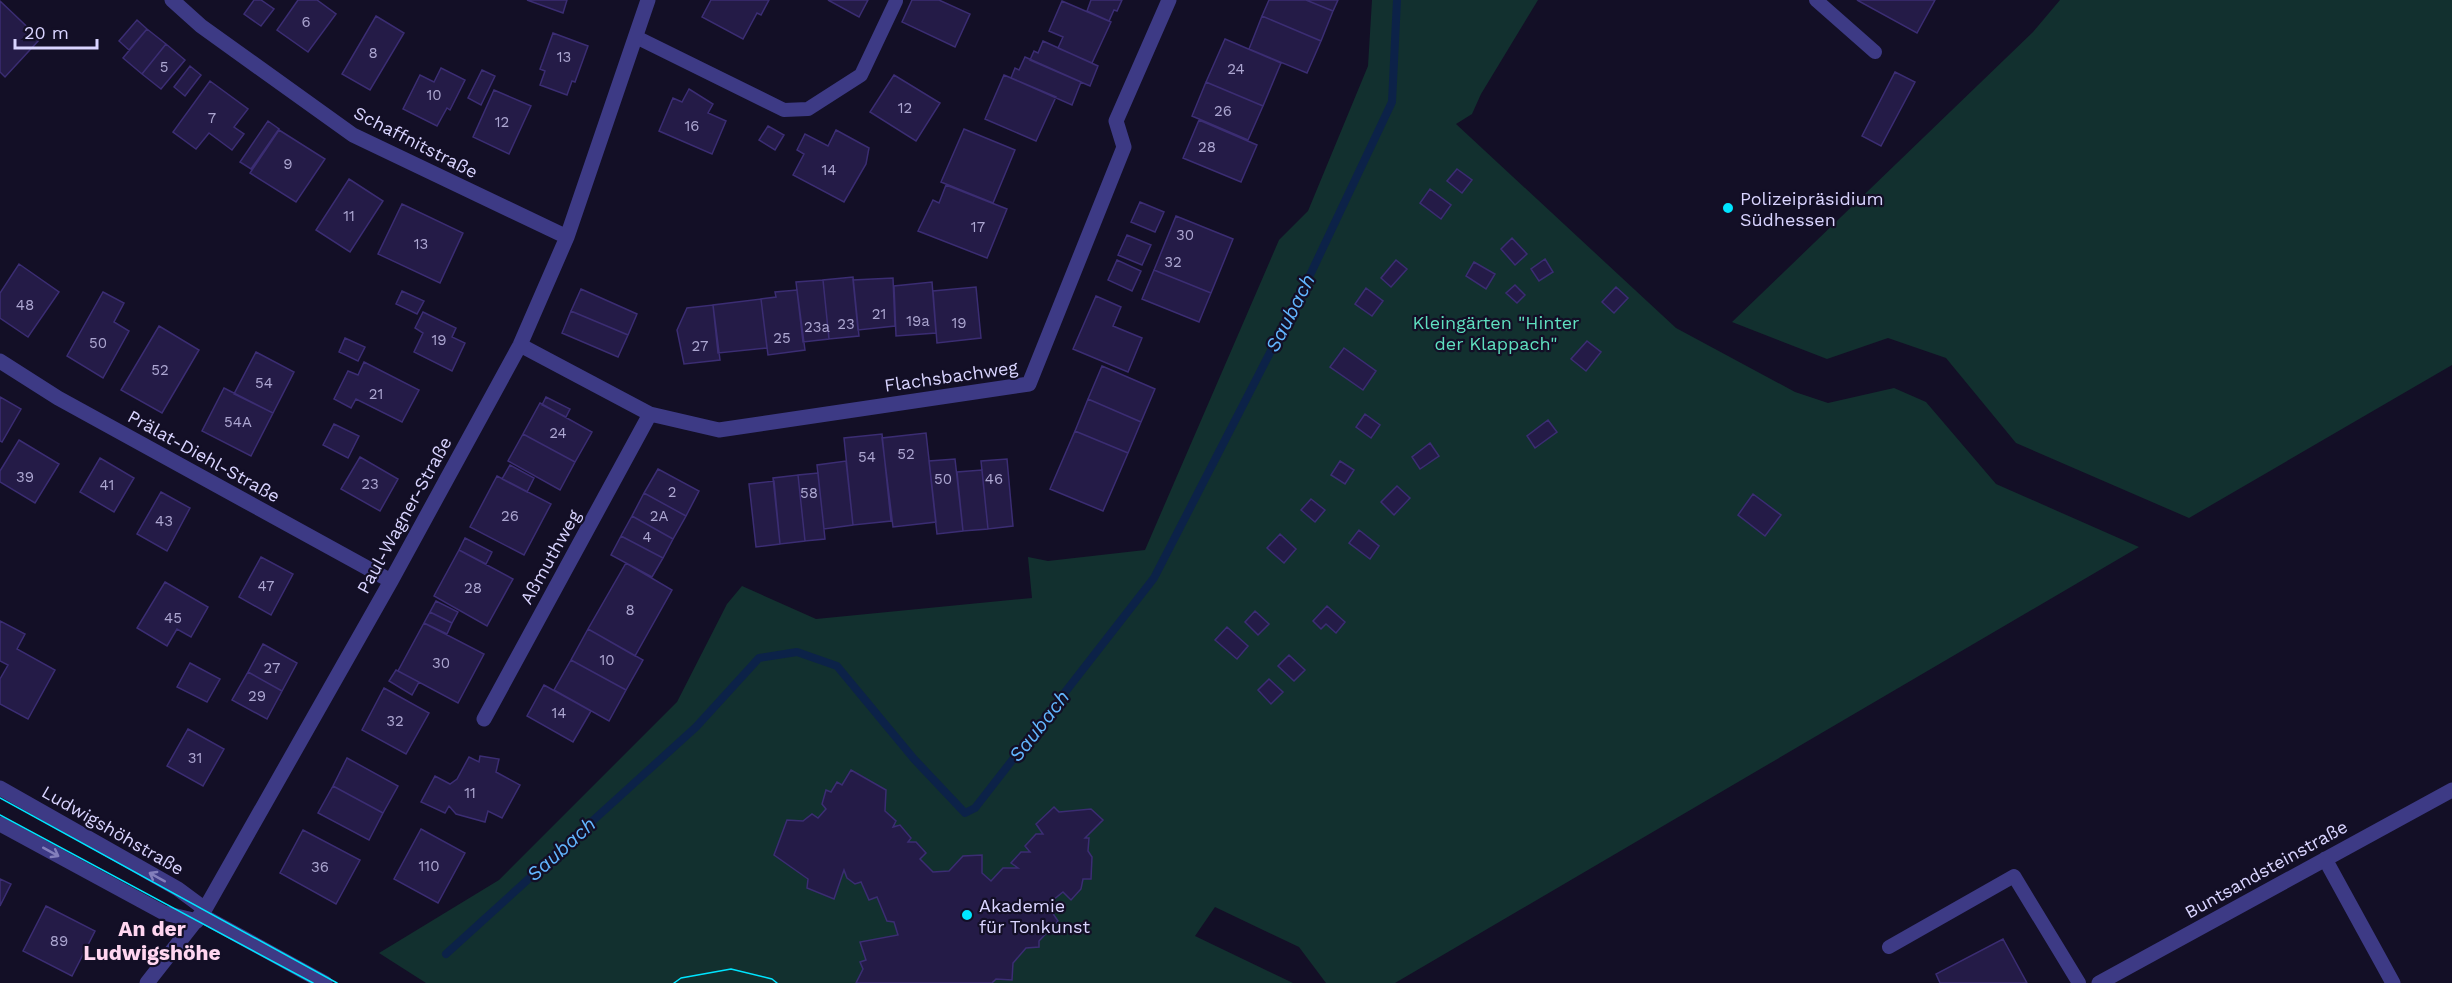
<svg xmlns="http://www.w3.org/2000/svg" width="2452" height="983" viewBox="0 0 2452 983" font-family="'Work Sans',sans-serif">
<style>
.green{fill:#12302f}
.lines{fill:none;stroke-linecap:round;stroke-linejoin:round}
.stream{stroke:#0c2248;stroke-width:8}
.building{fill:#241b47;stroke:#3b2d73;stroke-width:1.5}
.lane{stroke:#3d3a85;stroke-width:14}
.street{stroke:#3d3a85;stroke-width:15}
.tram{stroke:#00e5ff;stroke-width:1.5}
.oneway{stroke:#837fbc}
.poi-dot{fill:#00e5ff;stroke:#130f26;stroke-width:2}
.labels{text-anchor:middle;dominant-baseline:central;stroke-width:4.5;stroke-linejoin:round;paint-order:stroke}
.number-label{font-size:15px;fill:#aca6d1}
.street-label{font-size:18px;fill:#d9d4ff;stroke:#130f26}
.poi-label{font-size:18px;fill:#d9d4ff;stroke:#130f26;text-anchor:start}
.park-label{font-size:18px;fill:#5fe0c0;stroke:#130f26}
.water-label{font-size:20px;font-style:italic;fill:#62b6ff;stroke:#130f26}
.quarter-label{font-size:21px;font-weight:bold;fill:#ffd6f0;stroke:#130f26}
</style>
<rect width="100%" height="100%" fill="#130f26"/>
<path class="green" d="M1372,0h166l-57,94 -9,20 -16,10 220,204 119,64 33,11 66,-15 32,14 70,82 143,63 -744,436h-69l-27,-36 -84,-40 -20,29 98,47h-867l-47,-30 120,-73 178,-178 50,-98 15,-18 74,33 216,-21 -4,-41 20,4 97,-11 134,-310 29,-29 60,-145z
M2060,0h392v365l-263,153 -173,-75 -70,-85 -58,-20 -61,21 -95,-37 301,-290z"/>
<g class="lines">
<path class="stream" d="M446,954l250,-227 63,-69 38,-6 40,14 77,93 51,54 10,-5 179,-230 157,-305 81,-171 5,-102"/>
</g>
<path class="building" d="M254,0h7l13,9 -13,17 -17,-12z
M298,0h19l19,14 -28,38 -31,-22z
M527,0h40l-4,13z
M711,0h58l-8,15 -4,-2 -14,26 -41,-22z
M828,0h40l-9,17z
M912,0h27l31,14 -15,33 -53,-25z
M1091,0h31l-5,11 -3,-1 -5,11 -22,-10z
M1269,0h37l27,11 -12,30 -59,-25z
M1306,0h32l-5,11z
M1857,0h78l-18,33z
M0,1l40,38 -35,38 -5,-5z
M1062,1l49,21 -19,41 -34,-15 5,-11 -14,-6z
M376,16l28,17 -34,57 -28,-16z
M1262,16l59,25 -14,32 -58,-24z
M137,20l10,9 -18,21 -10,-9z
M147,29l19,15 -24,30 -19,-16z
M553,33l35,13 -13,36 -3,-1 -5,14 -27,-10 5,-14 -5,-2z
M1225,39l56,24 -18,43 -57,-24z
M1043,41l55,25 -8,20 -60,-26 4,-9 4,2z
M166,44l19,16 -24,29 -19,-15z
M1025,57l56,25 -9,23 -61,-27 4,-10 4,2z
M190,66l11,9 -16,21 -11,-9z
M441,68l24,12 -15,30 -3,-2 -10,18 -34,-17 17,-34 14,7z
M482,70l13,6 -14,29 -13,-7z
M1895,72l20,10 -34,64 -19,-10z
M894,75l46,28 -24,38 -46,-29z
M1004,75l52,22 -20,44 -51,-22z
M210,81l38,28 -14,18 10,7 -12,16 -23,-17 -13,16 -23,-17z
M1206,82l57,24 -15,34 -56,-24z
M689,89l24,15 -5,9 18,8 -14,33 -53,-23 14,-33 9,4z
M494,90l37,16 -22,48 -36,-17z
M1199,120l58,25 -16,37 -58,-24z
M268,121l11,8 -28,40 -11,-7z
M768,126l16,9 -9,15 -16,-10z
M964,129l51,21 -22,53 -52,-21z
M279,130l46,29 -29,43 -46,-29z
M836,130l33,18 -3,16 -22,38 -51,-27 11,-21 -7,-4 8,-16 23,12z
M1457,169l15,11 -10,13 -15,-12z
M349,179l34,22 -33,51 -34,-22z
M946,185l61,24 -20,49 -69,-27 15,-31 6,3z
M1430,189l21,16 -10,14 -21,-16z
M1140,202l24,10 -9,20 -24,-10z
M402,204l61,29 -23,50 -62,-29z
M1176,216l57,23 -22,54 -57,-23z
M1127,235l24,10 -9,20 -24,-10z
M1512,238l15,16 -12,11 -14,-16z
M1545,259l8,13 -14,9 -8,-12z
M1117,260l24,11 -9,20 -24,-11z
M1396,260l11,9 -16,18 -10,-9z
M1474,262l21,12 -9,15 -20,-13z
M19,264l40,28 -31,45 -28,-19v-25z
M1154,270l57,23 -12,29 -57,-23z
M853,277l6,59 -30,3 -6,-59z
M893,278l2,48 -37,4 -5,-50z
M823,280l6,59 -26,3 -7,-60z
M932,282l4,51 -40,3 -2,-50z
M1515,285l10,10 -8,8 -11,-10z
M976,287l5,51 -44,5 -4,-52z
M1616,287l12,11 -14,15 -12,-11z
M1366,288l17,13 -11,15 -17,-12z
M581,289l56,25 -9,21 -57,-24z
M797,290l8,60 -37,5 -7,-56 15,-2 -1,-5z
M402,291l22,10 -7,13 -21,-10z
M103,292l21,11 -10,19 15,9 -26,47 -36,-22z
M1096,296l25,11 -8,19 29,12 -14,34 -55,-23z
M761,299l6,49 -49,5 -5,-48z
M713,305l7,55 -36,4 -7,-34 10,-22z
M571,311l57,24 -10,22 -56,-24z
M423,312l33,16 -4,9 13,6 -13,28 -38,-19 9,-19 -8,-5z
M159,326l40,24 -37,63 -41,-23z
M345,338l20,9 -7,14 -19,-9z
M1587,341l14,11 -15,19 -15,-12z
M1344,348l32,23 -13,19 -33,-23z
M256,352l38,20 -21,41 -39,-19z
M364,362l55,28 -17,32 -46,-23 -5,9 -17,-9 14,-28 10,4z
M1102,366l53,23 -14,33 -53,-23z
M224,388l49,25 -22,43 -49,-25z
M0,397l21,12 -19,33 -2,-1z
M546,397l24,12 -4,8 -24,-12z
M1088,399l53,23 -13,31 -53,-22z
M540,403l52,29 -17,30 -52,-28z
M1365,414l15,11 -9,13 -15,-11z
M1548,420l9,12 -22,16 -8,-12z
M334,424l25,12 -11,22 -25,-13z
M1075,431l53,22 -25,58 -53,-22z
M926,433l10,89 -43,5 -11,-89z
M523,434l52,28 -15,28 -52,-29z
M882,434l9,87 -38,4 -9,-87z
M19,440l40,24 -24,39 -35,-21v-11z
M1430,443l9,13 -19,13 -8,-12z
M360,457l38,22 -18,32 -39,-22z
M100,458l34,20 -20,34 -34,-20z
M955,459l8,72 -26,3 -8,-73z
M1007,459l6,67 -25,3 -7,-68z
M846,461l7,64 -29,4 -7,-64z
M1340,461l14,9 -9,14 -14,-9z
M510,465l24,13 -7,14 -25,-13z
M658,469l41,22 -13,25 -42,-23z
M982,470l6,59 -25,2 -6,-59z
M818,473l7,66 -20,2 -7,-66z
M798,475l7,66 -25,3 -7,-66z
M497,476l54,28 -27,51 -54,-28z
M774,481l6,63 -24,3 -7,-63z
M1397,486l13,12 -16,17 -13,-13z
M161,492l29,16 -23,43 -30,-17z
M644,493l42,23 -13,23 -41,-23z
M1753,494l28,21 -16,21 -27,-21z
M1311,499l14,11 -10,12 -14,-12z
M632,516l41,23 -10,19 -42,-22z
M1359,530l20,16 -9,13 -21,-16z
M1280,534l16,15 -12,14 -17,-15z
M621,536l42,22 -11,19 -41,-22z
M465,538l27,14 -6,12 -27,-14z
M459,550l54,29 -26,47 -53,-30z
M261,557l32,17 -22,41 -32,-18z
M626,563l46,27 -37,66 -47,-27z
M165,582l43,25 -17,30 -14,-8 -10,17 -30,-18z
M436,601l22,11 -6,11 -22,-11z
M1327,606l18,16 -9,11 -10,-9 -5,5 -8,-8z
M1255,611l14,13 -11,11 -13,-13z
M430,612l22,11 -5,11 -23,-11z
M0,621l25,13 -8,15 38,21 -27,49 -28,-15v-25l8,-14 -8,-4z
M424,623l60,31 -26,49 -60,-32z
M1227,627l21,19 -11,13 -22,-19z
M588,629l55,31 -17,30 -55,-30z
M263,644l34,19 -15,28 -34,-19z
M1289,655l16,15 -11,11 -16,-15z
M571,660l55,30 -17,31 -55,-31z
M190,663l30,16 -13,23 -30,-15z
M396,670l23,12 -7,13 -23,-14z
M248,672l34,19 -15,28 -35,-19z
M1269,679l14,13 -12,12 -13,-14z
M544,685l47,26 -18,31 -46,-26z
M384,688l45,25 -23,41 -44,-24z
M188,729l36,20 -21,37 -36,-20z
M480,756l19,3 -3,13 24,13 -18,33 -14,-7 -3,11 -29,-8 -7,-8 -4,7 -24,-11 14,-26 15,8 7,-5 12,-22 10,5z
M347,758l51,28 -15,27 -50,-27z
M851,770l35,20 -1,21 11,10 -3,6 7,-2 11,13 -3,4h8l10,11 -6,6 13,13 16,-1 14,-15 19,-1v18l9,8 12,-13h15l-7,-5 10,-11h9l-5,-6 11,-12h7l-7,-10 18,-17 5,5 32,-3 12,11 -18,18h4l-1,13 4,6 -1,22h-8l-2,10 -10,11 -8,-8 -16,13 11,16 -19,20v6l-13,1 -13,15 -1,17 -16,-1 -4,4h-136l7,-14 -3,-7 6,-2 -6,-18 38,-7 -4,-13 -7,-1 -10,-24 -8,3 -8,-18 -6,2 -8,-6 -3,-8 -10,29 -27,-11 1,-9 -34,-24 13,-35 16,1 9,-7 6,4 8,-9 -4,-5 4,-14 5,2 6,-10 5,3z
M333,786l50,27 -14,27 -51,-27z
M421,829l44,24 -27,50 -44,-24z
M303,830l57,30 -24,44 -56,-31z
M0,879l11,5 -11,22z
M46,906l49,25 -23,45 -49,-25z
M2003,939l24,44h-87l-4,-9z"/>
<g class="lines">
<path class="lane" d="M1816,0l59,52
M636,37l148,73 24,-1 53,-34 35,-74
M1889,947l125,-71 65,107"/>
<path class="street" d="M172,0l29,26 152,109 214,102
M520,345l130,69 69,16 310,-46 95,-237 -8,-26 53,-121
M0,361l58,37 333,183
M484,719l166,-305
M0,788l178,101 27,20
M0,824l164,89 33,8
M2325,859l68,124
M201,915l124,68
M147,983l58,-74 186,-328 129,-236 47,-108 81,-237
M2099,983l353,-193"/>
<path class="tram" d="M0,798l337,185
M0,815l313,168
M674,983l7,-5 50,-9 41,10 5,4"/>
</g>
<defs><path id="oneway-shaft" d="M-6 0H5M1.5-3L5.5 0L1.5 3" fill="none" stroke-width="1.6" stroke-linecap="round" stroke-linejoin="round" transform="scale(1.5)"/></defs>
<g class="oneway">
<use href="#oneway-shaft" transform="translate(51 852) rotate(29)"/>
<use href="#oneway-shaft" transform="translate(157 877) rotate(-151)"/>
</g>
<g class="poi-dot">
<circle cx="1728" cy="208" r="6"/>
<circle cx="967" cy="915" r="6"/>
</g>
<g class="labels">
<g class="number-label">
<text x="306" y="22">6</text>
<text x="373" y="53">8</text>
<text x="564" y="57">13</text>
<text x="164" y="67">5</text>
<text x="1236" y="69">24</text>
<text x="434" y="95">10</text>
<text x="905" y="108">12</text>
<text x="1223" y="111">26</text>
<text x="212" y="118">7</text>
<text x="502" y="122">12</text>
<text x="692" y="126">16</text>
<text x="1207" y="147">28</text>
<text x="288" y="164">9</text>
<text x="829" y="170">14</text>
<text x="349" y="216">11</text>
<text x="978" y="227">17</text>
<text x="1185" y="235">30</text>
<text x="421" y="244">13</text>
<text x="1173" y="262">32</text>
<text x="25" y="305">48</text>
<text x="879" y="314">21</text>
<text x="918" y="321">19a</text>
<text x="959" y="323">19</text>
<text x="846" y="324">23</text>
<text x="817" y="327">23a</text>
<text x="782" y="338">25</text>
<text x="439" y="340">19</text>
<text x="98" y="343">50</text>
<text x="700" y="346">27</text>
<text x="160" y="370">52</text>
<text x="264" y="383">54</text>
<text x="376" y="394">21</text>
<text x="238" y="422">54A</text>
<text x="558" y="433">24</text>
<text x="906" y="454">52</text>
<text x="867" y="457">54</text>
<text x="25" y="477">39</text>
<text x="943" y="479">50</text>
<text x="994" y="479">46</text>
<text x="370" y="484">23</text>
<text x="107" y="485">41</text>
<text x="672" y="492">2</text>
<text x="809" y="493">58</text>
<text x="510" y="516">26</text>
<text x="659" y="516">2A</text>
<text x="164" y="521">43</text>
<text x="647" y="537">4</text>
<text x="266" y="586">47</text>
<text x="473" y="588">28</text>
<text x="630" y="610">8</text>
<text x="173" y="618">45</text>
<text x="607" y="660">10</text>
<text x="441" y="663">30</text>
<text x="272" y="668">27</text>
<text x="257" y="696">29</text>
<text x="559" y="713">14</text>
<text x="395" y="721">32</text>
<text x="195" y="758">31</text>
<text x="470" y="793">11</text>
<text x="429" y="866">110</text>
<text x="320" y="867">36</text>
<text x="59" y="941">89</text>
</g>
<g class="street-label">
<text transform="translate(416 142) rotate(27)">Schaffnitstraße</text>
<text transform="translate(951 376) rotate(-8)">Flachsbachweg</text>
<text transform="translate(204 456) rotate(29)">Prälat-Diehl-Straße</text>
<text transform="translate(404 515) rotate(-61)">Paul-Wagner-Straße</text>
<text transform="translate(550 557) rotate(-61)">Aßmuthweg</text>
<text transform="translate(113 830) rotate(30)">Ludwigshöhstraße</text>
<text transform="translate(2266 869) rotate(-29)">Buntsandsteinstraße</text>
</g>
<g class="poi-label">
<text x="1740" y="198">Polizeipräsidium<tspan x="1740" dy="21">Südhessen</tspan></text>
<text x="979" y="905">Akademie<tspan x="979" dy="21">für Tonkunst</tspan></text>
</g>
<g class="park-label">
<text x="1496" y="322">Kleingärten "Hinter<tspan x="1496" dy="21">der Klappach"</tspan></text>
</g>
<g class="water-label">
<text transform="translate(1290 313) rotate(-63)">Saubach</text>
<text transform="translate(1039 726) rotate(-52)">Saubach</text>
<text transform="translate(561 849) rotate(-42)">Saubach</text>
</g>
<g class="quarter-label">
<text x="152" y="928">An der<tspan x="152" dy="24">Ludwigshöhe</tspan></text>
</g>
</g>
<path d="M15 39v9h82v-9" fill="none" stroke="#d9d4ff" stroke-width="3"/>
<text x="24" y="39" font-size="18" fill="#d9d4ff" stroke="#130f26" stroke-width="4.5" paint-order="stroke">20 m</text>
</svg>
